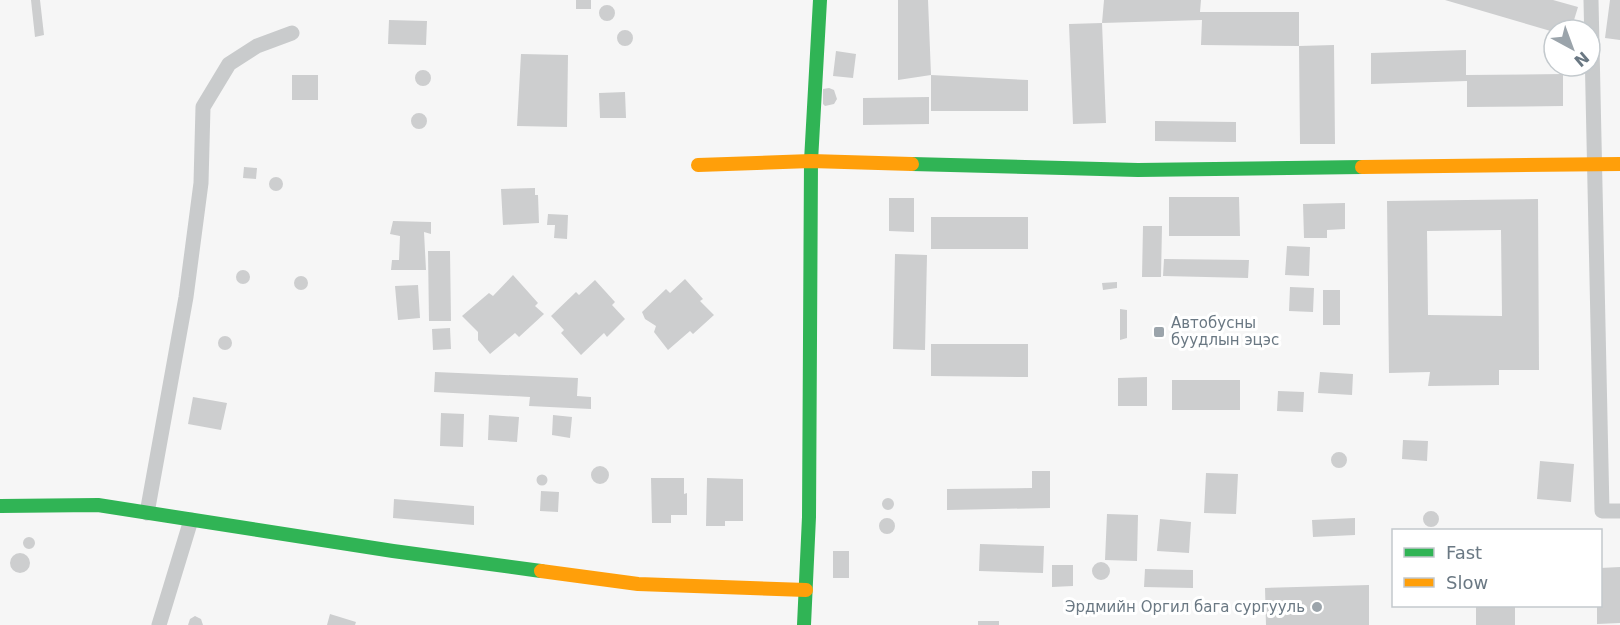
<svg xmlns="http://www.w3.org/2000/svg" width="1620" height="625" viewBox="0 0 1620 625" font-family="'DejaVu Sans',sans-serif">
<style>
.building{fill:#cdcecf;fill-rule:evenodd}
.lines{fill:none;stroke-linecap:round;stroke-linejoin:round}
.street{stroke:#c9cbcc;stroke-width:15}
.fast{stroke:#30b455;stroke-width:14}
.slow{stroke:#ff9f0a;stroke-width:14}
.poi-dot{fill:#9ba4ab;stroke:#fff;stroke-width:2}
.labels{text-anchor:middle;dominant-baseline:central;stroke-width:6;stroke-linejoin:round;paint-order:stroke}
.poi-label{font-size:15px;fill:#6a7883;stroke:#fff;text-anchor:start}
</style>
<rect width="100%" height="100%" fill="#f6f6f6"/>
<path class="building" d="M31,0h9l4,35 -9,2z
M576,0h15v9h-15z
M898,0h30l3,75 97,5v31h-97v-36l-33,5z
M1104,0h97l-1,12h99v34l-98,-1 1,-25 -100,3z
M1445,0h108l25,7 -7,23h-17v2z
M1610,0h10v40l-15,-2z
M599 13a8 8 0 1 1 16 0a8 8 0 1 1-16 0Z
M389,20l38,1 -1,24 -38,-1z
M1102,23l4,100 -33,1 -4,-100z
M617 38a8 8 0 1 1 16 0a8 8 0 1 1-16 0Z
M1334,45l1,99h-35l-1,-98z
M1466,50v25l97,-1v32l-96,1v-26l-96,3v-31z
M836,51l20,3 -3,24 -20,-2z
M521,54l47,1 -1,72 -50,-1z
M415 78a8 8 0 1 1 16 0a8 8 0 1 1-16 0Z
M292,75h26v25h-26z
M829,88l5,2 3,9 -3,5 -9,2 -2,-2v-15z
M625,92l1,26h-26l-1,-25z
M929,97v27l-66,1v-27z
M411 121a8 8 0 1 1 16 0a8 8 0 1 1-16 0Z
M1155,121l81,1v20l-81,-1z
M244,167l13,1 -1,11 -13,-1z
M269 184a7 7 0 1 1 14 0a7 7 0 1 1-14 0Z
M535,188v7h3l1,28 -36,2 -2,-36z
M1169,197h70l1,39h-71z
M889,198h25v34l-25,-1z
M1538,199l1,171h-40v15l-71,1 2,-14 -41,1 -2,-172zM1501,230l1,86 -74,-1 -1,-84z
M1345,203v26l-18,1v8h-23l-1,-34z
M548,214l20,1 -1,24 -13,-1 1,-13h-8z
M931,217h97v32h-97z
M393,221l38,1v12l-7,-2 2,38h-35l1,-10h7l1,-24 -10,-2z
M1143,226h19l-1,51h-19z
M1287,246l23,1 -1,29 -24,-1z
M428,251h22l1,70h-22z
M895,254l32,1 -2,95 -32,-1z
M1164,259l85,1 -1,18 -85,-2z
M236 277a7 7 0 1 1 14 0a7 7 0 1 1-14 0Z
M513,275l25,28 -3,3 9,8 -25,23 -4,-4 -25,21 -12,-14v-8l-16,-16 27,-23 4,3z
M294 283a7 7 0 1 1 14 0a7 7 0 1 1-14 0Z
M685,279l18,20 -3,2 14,14 -21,19 -3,-3 -22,19 -14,-18 2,-6 -11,-7 -3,-7 24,-23 4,4z
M595,280l20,22 -3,3 13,14 -18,18 -3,-4 -23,22 -20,-22 3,-3 -13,-14 25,-24 3,3z
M1117,282v6l-14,2 -1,-7z
M418,285l2,33 -22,2 -3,-34z
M1290,287l24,1 -1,24 -24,-1z
M1323,290h17v35h-17z
M1120,309l7,1v28l-7,2z
M450,328l1,21 -18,1 -1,-21z
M218 343a7 7 0 1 1 14 0a7 7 0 1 1-14 0Z
M931,344h97v33l-97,-1z
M435,372l143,6 -1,18 14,1v12l-62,-3 1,-9 -96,-5z
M1320,372l33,2 -1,21 -34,-2z
M1147,377v29h-29v-28z
M1172,380h68v30h-68z
M1278,391l26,1 -1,20 -26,-1z
M193,397l34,6 -6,27 -33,-6z
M441,413l23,1 -1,33 -23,-1z
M489,415l30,2 -2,25 -29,-2z
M553,415l19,2 -2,21 -18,-3z
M1403,440l25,1 -1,20 -25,-2z
M1331 460a8 8 0 1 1 16 0a8 8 0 1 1-16 0Z
M1540,461l34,3 -3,38 -34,-3z
M591 475a9 9 0 1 1 18 0a9 9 0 1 1-18 0Z
M1032,471h18v37l-103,2v-21l85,-1z
M1206,473l32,1 -2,40 -32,-1z
M536.5 480a5.5 5.5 0 1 1 11 0a5.5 5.5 0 1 1-11 0Z
M651,478h33v16l3,-1v22h-16v8h-19z
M707,478l36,1v42h-18v5h-19z
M541,491l18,1 -1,20 -18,-1z
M882 504a6 6 0 1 1 12 0a6 6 0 1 1-12 0Z
M394,499l80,7v19l-81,-7z
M1423 519a8 8 0 1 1 16 0a8 8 0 1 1-16 0Z
M1107,514l31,1 -1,46 -32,-1z
M879 526a8 8 0 1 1 16 0a8 8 0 1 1-16 0Z
M1355,518v17l-42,2 -1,-17z
M1160,519l31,3 -2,31 -32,-2z
M23 543a6 6 0 1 1 12 0a6 6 0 1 1-12 0Z
M980,544l64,2 -1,27 -64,-2z
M833,551h16v27h-16z
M10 563a10 10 0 1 1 20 0a10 10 0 1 1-20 0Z
M1092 571a9 9 0 1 1 18 0a9 9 0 1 1-18 0Z
M1052,565h21v21l-21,1z
M1620,567v56l-23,1v-18h3v-38z
M1145,569l48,1v18l-49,-1z
M1369,585v40h-103l-1,-37z
M1476,606h39v19h-39z
M330,614l26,8 -1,3h-28z
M195,616l6,3 2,6h-15l2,-6z
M978,621h21v4h-21z"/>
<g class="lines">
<path class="street" d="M1591,0l11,511h18
M147,513l39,-216 15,-114 2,-76 26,-43 28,-18 35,-13
M159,625l32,-105"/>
<path class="fast" d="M912,164l226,6 224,-3
M0,506l98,-1 295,46 148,20
M804,625l5,-108 2,-356 9,-161"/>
<path class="slow" d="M698,165l113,-4 101,3
M1362,167l258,-3
M541,571l97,13 168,6"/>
</g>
<g class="poi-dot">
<rect x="1153" y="326" width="12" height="12" rx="3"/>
<circle cx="1317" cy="607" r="6"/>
</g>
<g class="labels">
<g class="poi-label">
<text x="1171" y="323">Автобусны<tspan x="1171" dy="17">буудлын эцэс</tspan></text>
<text x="1305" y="607" text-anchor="end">Эрдмийн Оргил бага сургууль</text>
</g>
</g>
<rect x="1392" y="529" width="210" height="78" fill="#ffffff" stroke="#c3c9cd" stroke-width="1.5"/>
<rect x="1404" y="548" width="30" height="9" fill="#30b455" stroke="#c3c9cd" stroke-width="1.5"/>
<text x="1446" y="559" font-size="18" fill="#6a7883">Fast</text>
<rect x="1404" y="578" width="30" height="9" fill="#ff9f0a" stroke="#c3c9cd" stroke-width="1.5"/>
<text x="1446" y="589" font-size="18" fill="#6a7883">Slow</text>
<g transform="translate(1572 48) rotate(139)"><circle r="28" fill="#ffffff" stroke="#c3c9cd" stroke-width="1.5"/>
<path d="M0-4.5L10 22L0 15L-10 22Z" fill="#9ba4ab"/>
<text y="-9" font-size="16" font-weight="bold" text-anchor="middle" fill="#6a7883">N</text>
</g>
</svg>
